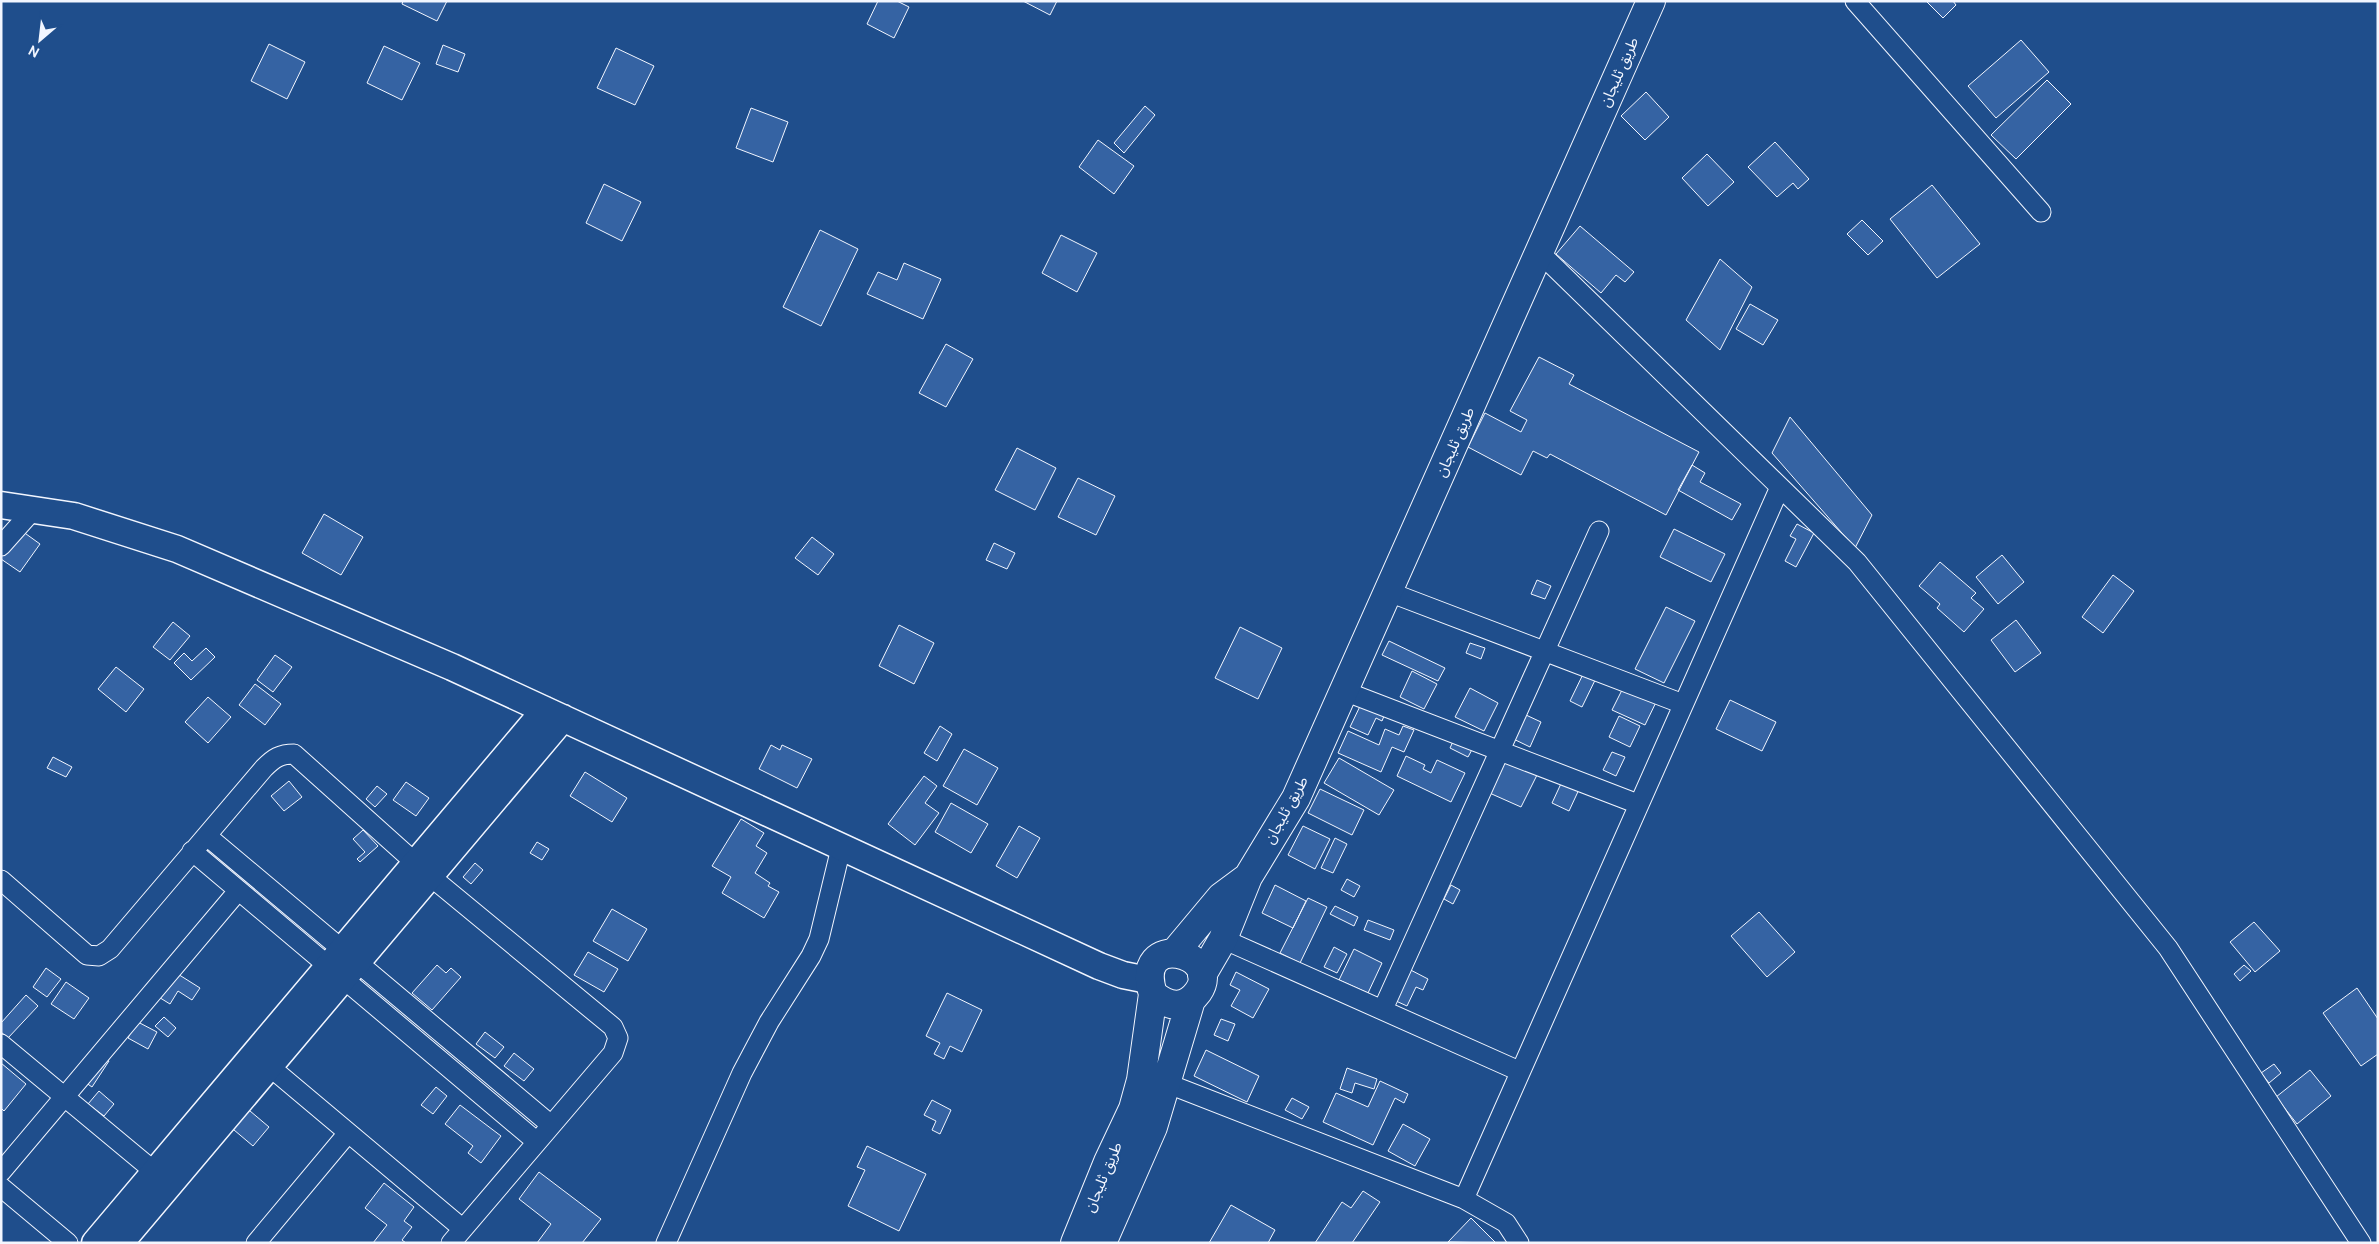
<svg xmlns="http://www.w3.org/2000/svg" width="2379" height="1244" viewBox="0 0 2379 1244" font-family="Cabin,'Noto Sans Arabic',sans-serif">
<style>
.building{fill:#3563a3;stroke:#f2f6ff}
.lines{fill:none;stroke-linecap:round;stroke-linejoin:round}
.street-casing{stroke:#f2f6ff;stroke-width:21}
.secondary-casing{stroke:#f2f6ff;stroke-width:29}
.primary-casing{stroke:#f2f6ff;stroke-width:30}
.street{stroke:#1f4e8c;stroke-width:19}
.secondary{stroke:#1f4e8c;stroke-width:26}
.primary{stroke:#1f4e8c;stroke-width:28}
.labels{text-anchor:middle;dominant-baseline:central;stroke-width:4;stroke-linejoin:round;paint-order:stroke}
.street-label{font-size:15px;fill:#f2f6ff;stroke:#1f4e8c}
</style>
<rect width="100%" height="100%" fill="#1f4e8c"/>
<path class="building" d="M403,1h44l-10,20 -35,-17z
M878,1h19l12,6 -15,31 -27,-14z
M1023,1h34l-7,14z
M1926,1h27l3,4 -13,13z
M2021,40l28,32 -53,46 -28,-32z
M269,44l36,18 -18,37 -36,-18z
M443,45l22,9 -7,18 -22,-8z
M384,46l36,17 -18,37 -35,-17z
M616,48l38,18 -19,39 -38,-17z
M2047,80l24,24 -55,55 -25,-24z
M1646,92l23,25 -24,23 -24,-24z
M1145,106l10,9 -31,38 -10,-10z
M751,108l37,14 -15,40 -37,-14z
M1098,140l36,26 -20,28 -35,-27z
M1775,142l34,37 -11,10 -5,-6 -16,14 -29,-30z
M1707,154l27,28 -26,24 -26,-28z
M604,184l37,18 -19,39 -36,-18z
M1932,185l48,59 -43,34 -47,-59z
M1862,220l21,21 -15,14 -21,-21z
M1580,226l54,46 -9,10 -9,-7 -15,18 -45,-39z
M820,230l38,19 -37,77 -38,-19z
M1061,235l36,18 -20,39 -35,-19z
M1720,259l32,28 -32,63 -34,-30z
M904,263l37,16 -18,40 -56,-25 11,-22 19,8z
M1750,304l28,16 -15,25 -27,-16z
M946,344l27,15 -27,48 -27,-14z
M1539,357l35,18 -5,9 130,68 -33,63 -116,-61 -3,4 -14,-7 -12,24 -53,-28 17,-34 36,19 6,-12 -17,-9z
M1790,417l82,98 -17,33 -83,-95z
M1017,448l39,20 -21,42 -40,-20z
M1692,465l13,8 -5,9 41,22 -9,16 -54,-30z
M1078,478l37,18 -19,39 -38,-18z
M324,514l39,23 -22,38 -39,-22z
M1797,524l17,9 -18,34 -11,-6 11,-22 -6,-3z
M15,526l25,18 -20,28 -19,-13v-13z
M1674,529l51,25 -14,28 -51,-25z
M812,537l22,17 -16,21 -23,-17z
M994,543l21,10 -8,16 -21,-9z
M2002,555l22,27 -26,22 -22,-27z
M1940,562l36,31 -5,5 13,11 -20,23 -27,-24 3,-4 -21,-18z
M2113,575l21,16 -31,42 -21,-16z
M1537,580l14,6 -6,13 -14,-5z
M1666,607l29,14 -31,62 -29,-14z
M2016,620l25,33 -26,19 -24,-32z
M173,622l17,14 -20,24 -17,-13z
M899,625l35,18 -20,41 -35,-18z
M1240,627l42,21 -24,51 -43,-21z
M1389,641l56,27 -7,13 -56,-26z
M1470,643l15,5 -4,11 -15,-6z
M206,648l9,9 -24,23 -17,-17 10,-10 8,8z
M275,655l17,12 -19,25 -16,-12z
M1587,666l12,6 -17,35 -12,-6z
M116,667l28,22 -18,23 -28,-23z
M1412,671l25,13 -13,25 -24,-12z
M1627,680l32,16 -14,29 -33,-15z
M255,684l26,20 -16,21 -26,-20z
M1470,688l28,15 -14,28 -29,-14z
M208,697l23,20 -23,26 -23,-21z
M1363,700l23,11 -4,10 -6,-3 -8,17 -18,-8z
M1730,700l46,22 -14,29 -46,-22z
M1526,715l15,7 -11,25 -29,-14z
M1619,716l21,10 -10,21 -21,-10z
M940,726l12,8 -15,27 -13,-8z
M1403,726l11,4 -10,22 -12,-5 -11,25 -43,-19 10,-22 31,14 6,-16 14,6z
M1456,735l19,9 -7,13 -18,-9z
M771,745l9,5 2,-5 30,14 -15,29 -38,-19z
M964,749l34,19 -21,37 -34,-19z
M1495,749l45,20 -19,38 -45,-20z
M1612,752l13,5 -9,19 -13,-6z
M1406,756l19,9 -2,4 8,4 6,-13 28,13 -14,29 -54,-26z
M53,757l19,10 -6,10 -19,-9z
M1339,758l55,32 -15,25 -55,-32z
M585,772l42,26 -15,24 -42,-26z
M1565,775l17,8 -13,28 -17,-8z
M924,776l13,10 -12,17 14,10 -24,32 -27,-21z
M289,781l13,16 -18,14 -13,-15z
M406,782l23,16 -13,18 -23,-16z
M377,786l10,8 -12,13 -9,-8z
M1320,789l44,21 -12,25 -44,-22z
M951,803l37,21 -17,29 -36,-21z
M741,819l23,14 -8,13 11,7 -12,20 15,10 -2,3 11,6 -15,26 -42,-25 9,-16 -19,-11z
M1019,826l21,12 -23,40 -21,-12z
M1303,826l27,13 -15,30 -27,-14z
M363,830l15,16 -18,16 -3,-3 8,-7 -12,-13z
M1335,838l12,6 -14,29 -12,-5z
M537,842l12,7 -7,11 -12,-7z
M475,863l8,7 -12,14 -8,-7z
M1347,879l13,7 -6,11 -13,-7z
M1275,885l31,16 -13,27 -31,-15z
M1451,885l9,5 -7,14 -9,-5z
M1308,898l19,9 -27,56 -20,-10z
M1335,906l23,11 -4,9 -24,-12z
M612,909l35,20 -19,32 -35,-20z
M1759,912l36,40 -28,25 -36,-41z
M1368,920l26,10 -4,10 -26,-10z
M2254,922l26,29 -25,21 -25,-30z
M1334,947l13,7 -10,19 -13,-6z
M1354,949l28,14 -14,30 -29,-13z
M588,952l30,17 -14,23 -30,-17z
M437,965l9,8 5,-5 10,9 -29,33 -20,-17z
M1401,965l27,14 -5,11 -7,-3 -9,19 -22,-10z
M2244,965l7,6 -11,10 -6,-7z
M46,968l15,11 -14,18 -14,-10z
M173,971l27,17 -8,12 -14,-9 -8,13 -13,-8z
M1236,972l33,17 -16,29 -22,-12 9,-16 -10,-5z
M66,982l23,16 -15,21 -23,-15z
M2357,988l21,31v35l-17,12 -38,-53z
M947,993l35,17 -20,42 -12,-6 -6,13 -10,-5 6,-11 -14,-7z
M26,995l12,11 -30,32 -7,-6v-9z
M164,1017l12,11 -8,9 -13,-11z
M1221,1019l14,5 -7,17 -14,-6z
M136,1021l21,11 -9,17 -20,-11z
M485,1032l19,15 -9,11 -19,-14z
M1206,1050l53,26 -12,26 -53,-26z
M96,1053l13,8 -17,26 -13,-9z
M514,1053l20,16 -10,12 -20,-15z
M1,1063l25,21 -22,27 -3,-3z
M2274,1064l7,9 -12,10 -8,-10z
M1347,1068l30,11 -3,10 -19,-6 -3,10 -12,-4z
M2310,1070l21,26 -34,28 -21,-27z
M1380,1081l28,13 -4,9 -9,-5 -22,47 -50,-23 13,-29 32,14z
M436,1087l11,9 -14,18 -12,-9z
M99,1091l15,13 -10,12 -16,-12z
M1292,1098l17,9 -7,12 -17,-9z
M237,1100l32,27 -16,19 -32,-27z
M932,1100l19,10 -11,24 -8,-4 4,-9 -12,-6z
M460,1105l41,31 -20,27 -13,-10 5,-7 -28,-22z
M1403,1124l27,15 -15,27 -27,-15z
M867,1146l59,28 -27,57 -51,-25 17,-36 -8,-3z
M539,1172l62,47 -19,24h-45l14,-19 -32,-25z
M384,1183l30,24 -10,14 8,6 -10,13 4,3h-33l14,-18 -22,-17z
M1363,1191l17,11 -28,41h-37l27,-41 9,6z
M1231,1205l44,25 -7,13h-59z
M1471,1218l25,25 -48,-1z"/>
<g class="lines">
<defs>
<path id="street" d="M1855,1l186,211
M1539,252l318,310 311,386 193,295
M1,546l32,-36
M1389,592l294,112
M1344,691l294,113
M207,836l344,289
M192,851l345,291
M1,880l86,75 12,1 11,-7 154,-181c10,-10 16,-14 30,-14l136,122 183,151 5,11 -5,15 -162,190
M1223,939l296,132
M1383,1009l216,-478
M1,1044l154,128
M269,1066l194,163
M1154,1082l12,1 298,116 42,24 13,20
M1,1172l237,-281
M1,1187l67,56
M1464,1199l316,-712
M256,1243l92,-110
M666,1243l76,-170 27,-51 42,-66 8,-17 22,-91"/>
<path id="secondary" d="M1,505l73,11 103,33 275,118 647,299 24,9 25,5
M95,1243l450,-533
M120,1243l443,-525"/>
<path id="primary" d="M1175,952l46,-55 27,-20
M1202,975l21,-36 25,-62 48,-79 355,-797
M1075,1243l33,-81 25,-53 8,-29 12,-86c-21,-65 72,-41 45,-2 -13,18 -30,15 -45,2
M1102,1243l51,-116 38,-127"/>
</defs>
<use href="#street" class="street-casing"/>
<use href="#secondary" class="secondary-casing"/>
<use href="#primary" class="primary-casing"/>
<use href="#street" class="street"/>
<use href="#secondary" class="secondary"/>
<use href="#primary" class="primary"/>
</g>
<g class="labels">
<g class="street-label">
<text transform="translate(1619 72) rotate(-66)">طريق ثليجان</text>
<text transform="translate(1455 442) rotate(-66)">طريق ثليجان</text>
<text transform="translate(1286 810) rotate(-61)">طريق ثليجان</text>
<text transform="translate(1103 1177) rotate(-67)">طريق ثليجان</text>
</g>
</g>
<rect width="2379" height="1244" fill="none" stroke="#f2f6ff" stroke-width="5"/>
<g transform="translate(40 40) rotate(208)" stroke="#1f4e8c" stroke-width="4" paint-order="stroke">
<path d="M0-4L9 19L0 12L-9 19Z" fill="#f2f6ff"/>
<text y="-8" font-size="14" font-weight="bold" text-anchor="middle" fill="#f2f6ff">N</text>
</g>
</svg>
